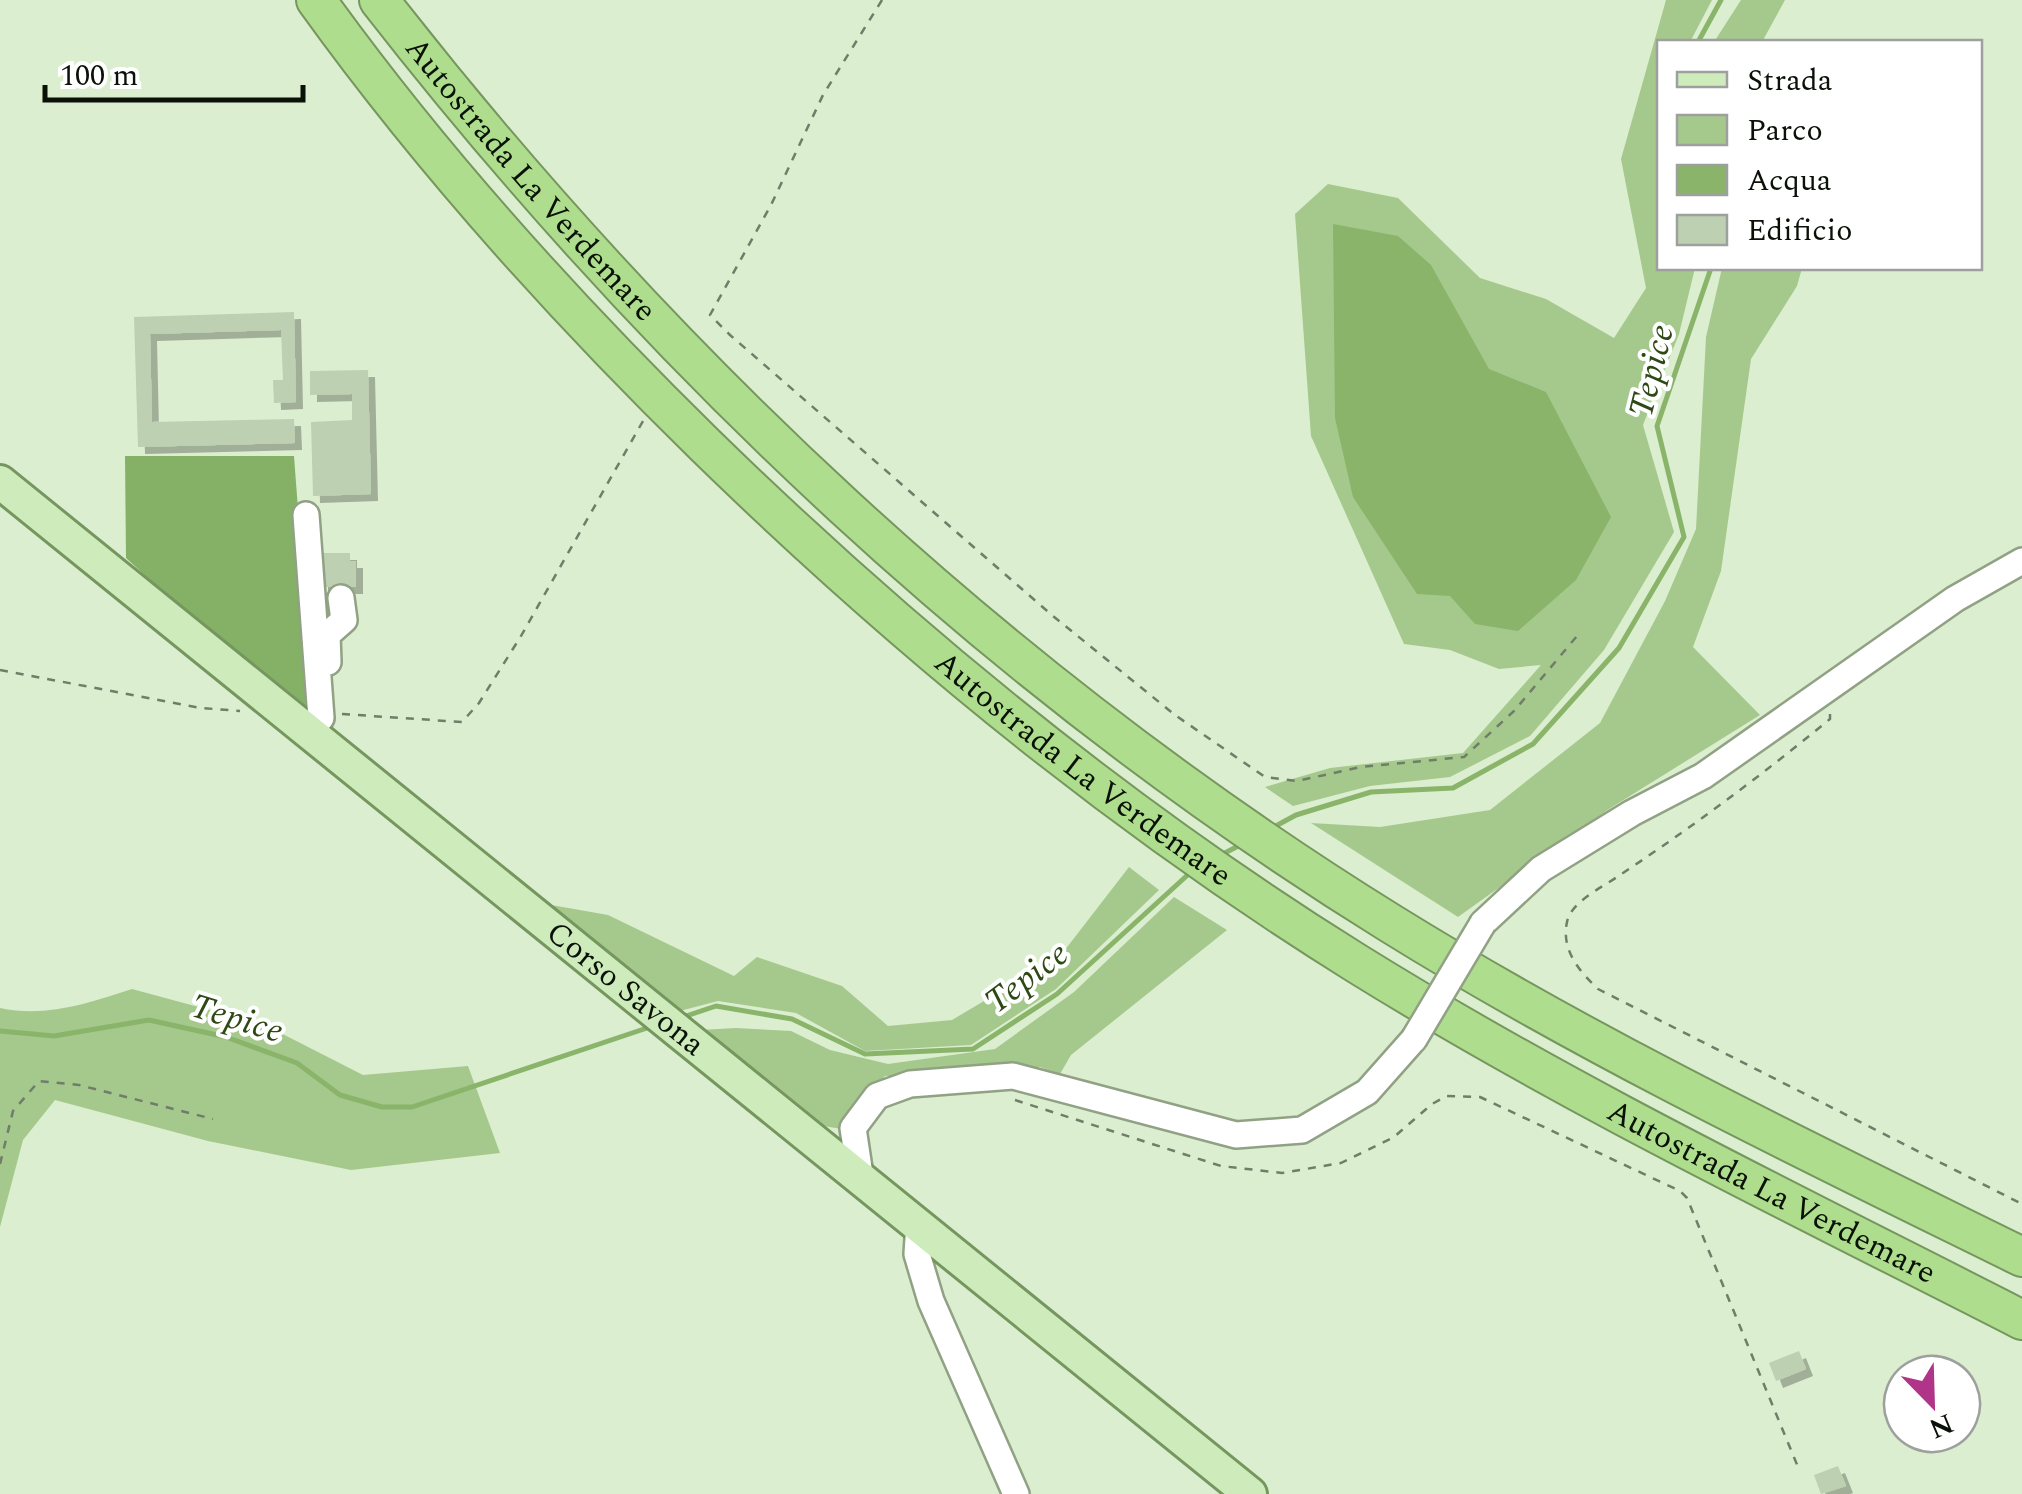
<svg xmlns="http://www.w3.org/2000/svg" width="2022" height="1494" viewBox="0 0 2022 1494" font-family="Spectral,serif">
<style>
.green{fill:#a5c98c}
.forest{fill:#85b166}
.water{fill:#89b46a}
.lines{fill:none;stroke-linecap:round;stroke-linejoin:round}
.stream{stroke:#89b46a;stroke-width:5}
.building{fill:#bdd0b1;filter:url(#shadow)}
.minor-casing{stroke:#90a184;stroke-width:30}
.major-casing{stroke:#75965e;stroke-width:38}
.highway-casing{stroke:#75965e;stroke-width:42}
.path{stroke:#707d69;stroke-width:2.5;stroke-dasharray:8 8;stroke-linecap:butt}
.minor{stroke:#fff;stroke-width:25}
.major{stroke:#ceebbb;stroke-width:32}
.highway{stroke:#aede8d;stroke-width:38}
.minor-bridge-casing{stroke:#90a184;stroke-width:30;stroke-linecap:butt}
.minor-bridge{stroke:#fff;stroke-width:25}
.labels{text-anchor:middle;dominant-baseline:central;stroke-width:8;stroke-linejoin:round;paint-order:stroke}
.street-label{font-size:32px;fill:#0a1107;stroke:#fff}
.water-label{font-size:35px;font-style:italic;fill:#2d4915;stroke:#fff}
</style>
<defs>
<filter id="shadow"><feDropShadow dx="7" dy="7" stdDeviation="0" flood-color="#0004"/></filter>
</defs>
<rect width="100%" height="100%" fill="#dbeecf"/>
<path class="green" d="M1666,0h46l-22,42h-30v226h35l-16,66 -36,91 31,107 -70,118 -74,86 -80,41 -80,9 -77,20 -28,-19 65,-19 133,-15 78,-88 -42,4 -49,-19 -46,-6 -93,-208 -16,-222 33,-30 70,14 82,80 66,21 68,39 32,-50 -25,-129z
M1741,0h44l-23,42h-48z
M1722,268h80l-5,18 -46,73 -30,212 -28,76 67,68 -151,94 -151,108 -147,-94 69,4 110,-17 110,-87 65,-122 31,-72 10,-192z
M1129,867l30,23 -103,99 -85,56 -106,6 -69,-38 -78,-12 -42,11 -136,-109 68,12 126,61 23,-19 85,29 46,40 64,-6 109,-65z
M1174,897l53,33 -156,125 -11,19 -20,-7 -95,9h-60l-43,53 -25,-4 -117,-95 36,-2 55,3 39,19 58,14 107,-15 79,-57z
M132,989l133,36 98,50 105,-9 32,87 -149,17 -143,-29 -153,-41 -32,40 -23,87v-219c46,10 89,-5 132,-19z"/>
<path class="forest" d="M125,456h169l19,252h-23l-164,-150z"/>
<path class="water" d="M1333,224l65,12 33,29 58,104 57,23 65,125 -35,63 -58,51 -43,-7 -25,-28 -33,-2 -64,-97 -18,-79z"/>
<g class="lines">
<path class="stream" d="M1698,42l23,-42
M1272,828l24,-13 75,-23 82,-4 80,-44 86,-96 65,-111 -27,-111 53,-155 -2,-3
M1219,856l25,-13
M683,1017l33,-11 76,13 73,35 108,-5 84,-55 135,-123
M0,1031l54,5 95,-16 77,17 71,26 43,32 42,12h30l241,-81"/>
</g>
<path class="building" d="M294,312l2,90 -22,1 -1,-23h10l-2,-50 -131,4 2,88 142,-3 1,24 -157,4 -4,-130z
M368,370l3,124 -58,2 -2,-74 41,-2v-26l-42,1v-24z
M321,553h29v8h6v26h-35z
M1799,1351l7,18 -30,12 -7,-18z
M1838,1466l8,20 -25,8 -7,-19z"/>
<g class="lines">
<defs>
<path id="minor" d="M306,515l15,203
M328,662l-1,-27 17,-15 -3,-22
M1483,923l58,-54 91,-56 71,-37 252,-177 67,-38
M860,1175l-7,-47 24,-32 33,-12 103,-8 223,59 66,-5 65,-38 47,-53
M919,1223l-2,31 14,47 85,193"/>
<g id="major">
<path id="s1" d="M0,482l1250,1012"/>
</g>
<g id="highway">
<path id="s2" d="M316,0c115,160 248,307 389,445 199,194 415,371 651,518 214,133 441,242 666,357"/>
<path id="s3" d="M379,0c282,362 621,681 1011,923 203,126 419,229 632,334"/>
</g>
</defs>
<use href="#minor" class="minor-casing"/>
<use href="#major" class="major-casing"/>
<use href="#highway" class="highway-casing"/>
<path class="path" d="M882,0l-59,95 -52,110 -61,110 20,20 323,281 122,99 90,62 32,4 64,-14 103,-10 50,-46 63,-75
M0,670l201,38 39,3
M342,714l120,8 17,-19 42,-67 122,-215
M1830,714v5c-68,56 -139,109 -213,158 -16,11 -46,25 -50,45 -6,28 12,49 31,67l424,215
M1015,1100l206,66 61,7 59,-10 53,-26 38,-33 15,-8 33,1 200,94 7,7 111,269
M0,1164l13,-53 26,-30 40,4 134,34"/>
<use href="#minor" class="minor"/>
<use href="#major" class="major"/>
<use href="#highway" class="highway"/>
<defs>
<path id="minor-bridge" d="M1414,1039l69,-116"/>
</defs>
<use href="#minor-bridge" class="minor-bridge-casing"/>
<use href="#minor-bridge" class="minor-bridge"/>
</g>
<g class="labels">
<g class="street-label">
<text stroke="none"><textPath href="#s3" startOffset="235">Autostrada La Verdemare</textPath></text>
<text stroke="none"><textPath href="#s2" startOffset="1090">Autostrada La Verdemare</textPath></text>
<text stroke="none"><textPath href="#s1" startOffset="805">Corso Savona</textPath></text>
<text stroke="none"><textPath href="#s2" startOffset="1900">Autostrada La Verdemare</textPath></text>
</g>
<g class="water-label">
<text transform="translate(1652 371) rotate(-76)">Tepice</text>
<text transform="translate(1027 978) rotate(-37)">Tepice</text>
<text transform="translate(237 1019) rotate(17)">Tepice</text>
</g>
</g>
<rect x="1657" y="40" width="325" height="230" fill="#ffffff" stroke="#9da09c" stroke-width="2.5"/>
<rect x="1677" y="72" width="50" height="15" fill="#ceebbb" stroke="#9da09c" stroke-width="2.5"/>
<text x="1747" y="90" font-size="30" fill="#0a1107">Strada</text>
<rect x="1677" y="115" width="50" height="30" fill="#a5c98c" stroke="#9da09c" stroke-width="2.5"/>
<text x="1747" y="140" font-size="30" fill="#0a1107">Parco</text>
<rect x="1677" y="165" width="50" height="30" fill="#89b46a" stroke="#9da09c" stroke-width="2.5"/>
<text x="1747" y="190" font-size="30" fill="#0a1107">Acqua</text>
<rect x="1677" y="215" width="50" height="30" fill="#bdd0b1" stroke="#9da09c" stroke-width="2.5"/>
<text x="1747" y="240" font-size="30" fill="#0a1107">Edificio</text>
<g transform="translate(1932 1404) rotate(157)"><circle r="48" fill="#ffffff" stroke="#9da09c" stroke-width="2.5"/>
<path d="M0-8L18 38L0 25L-18 38Z" fill="#b03588"/>
<text y="-15" font-size="28" font-weight="bold" text-anchor="middle" fill="#0a1107">N</text>
</g>
<path d="M45 85v15h258v-15" fill="none" stroke="#0a1107" stroke-width="5"/>
<text x="60" y="85" font-size="30" fill="#0a1107" stroke="#ffffff" stroke-width="8" paint-order="stroke">100 m</text>
</svg>
